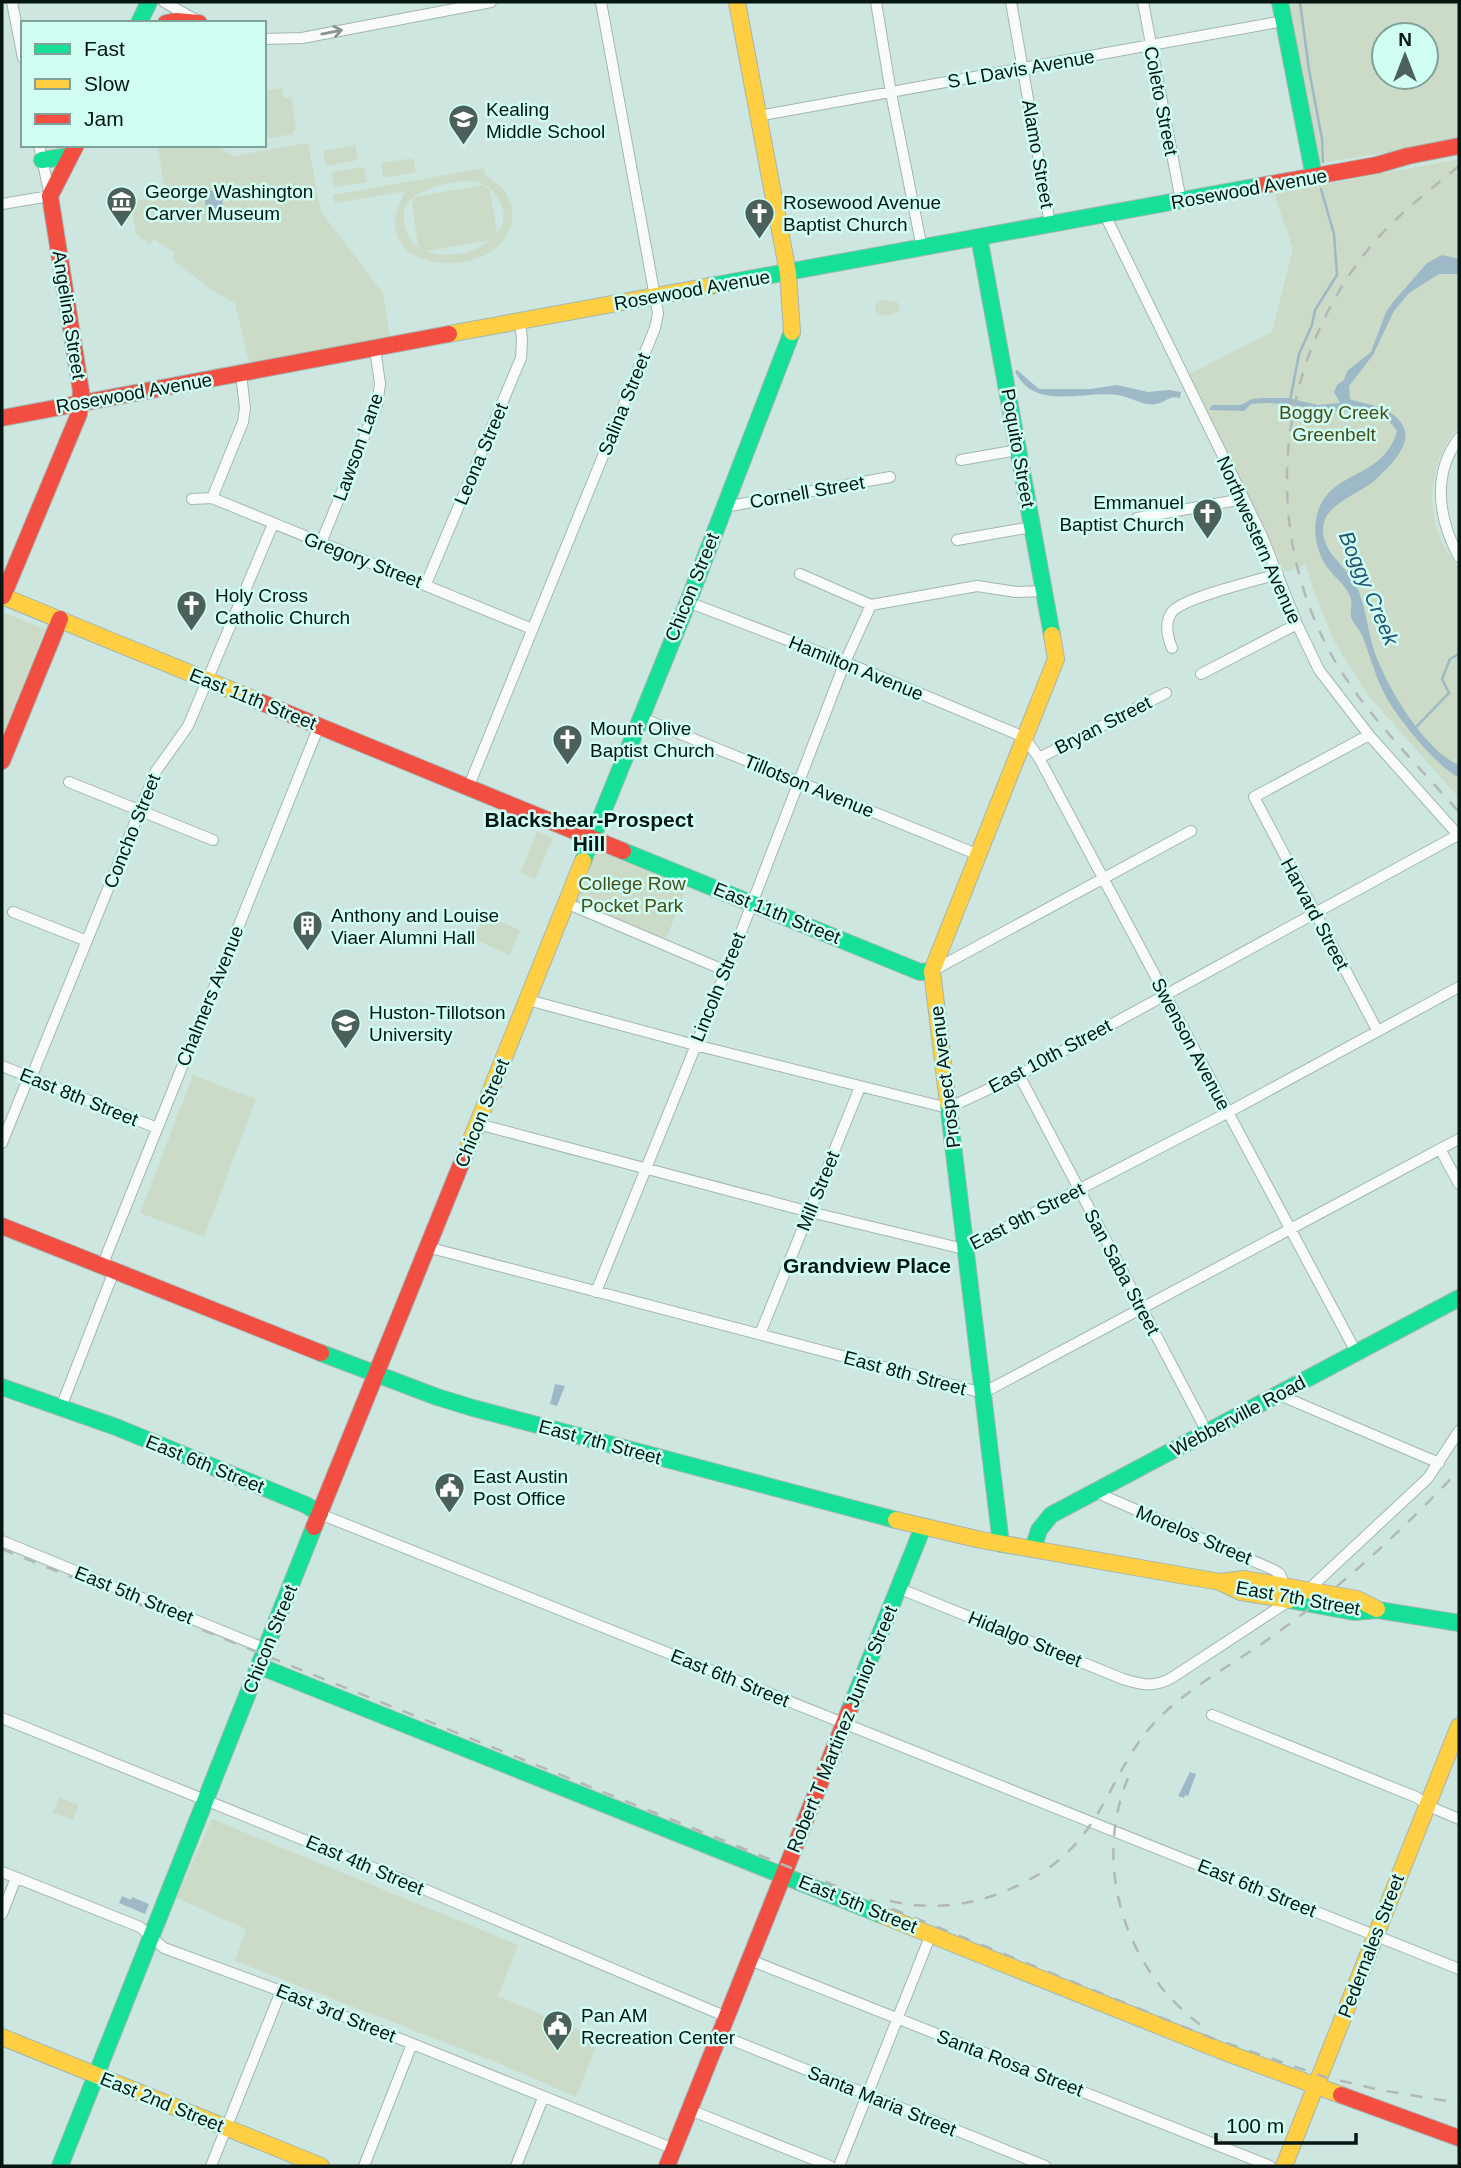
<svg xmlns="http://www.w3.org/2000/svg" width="1461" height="2168" viewBox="0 0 1461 2168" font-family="Arial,sans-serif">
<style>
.green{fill:#ccdbc8;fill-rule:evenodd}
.water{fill:#9db9c7}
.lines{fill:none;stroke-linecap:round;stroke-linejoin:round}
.stream{stroke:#9db9c7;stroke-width:2.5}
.street-casing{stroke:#a4b6b2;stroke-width:12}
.fast-casing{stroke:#a4b6b2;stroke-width:18}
.slow-casing{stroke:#a4b6b2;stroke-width:18}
.jam-casing{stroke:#a4b6b2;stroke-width:18}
.street{stroke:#f8fbfa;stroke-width:10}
.fast{stroke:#16e098;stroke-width:16}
.slow{stroke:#ffcf43;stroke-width:16}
.jam{stroke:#f24e42;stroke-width:16}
.rail{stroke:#b2b8b6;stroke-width:2.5;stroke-dasharray:12 12;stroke-linecap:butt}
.oneway{stroke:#8b9492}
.labels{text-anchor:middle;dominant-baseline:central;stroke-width:5;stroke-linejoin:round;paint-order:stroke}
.street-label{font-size:19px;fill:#051613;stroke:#d0fef3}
.poi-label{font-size:19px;fill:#051613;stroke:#d0fef3;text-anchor:start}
.park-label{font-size:19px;fill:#464f1b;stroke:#d0fef3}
.water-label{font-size:21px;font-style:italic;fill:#215373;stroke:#d0fef3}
.neighbourhood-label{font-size:21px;font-weight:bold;fill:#051613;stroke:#d0fef3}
</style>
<rect width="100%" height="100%" fill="#cee6e0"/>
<path class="green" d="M1289,2h170v139l-140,22zM1384,35h42v42h-42z
M282,88l2,10 7,-1 5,32 -4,5 -24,5 -4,-22v-26z
M308,143l13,69 62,81 7,44 -141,26 -14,-60 -23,-13 -40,-31 3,-6 -21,-14 -4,6 -14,-11 -3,-22 5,-12 27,-5 -7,-50h63l1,4 11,7z
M355,145l3,15 -32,6 -3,-15z
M413,158l3,14 -33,6 -2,-15z
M1459,159v267c-35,40 -36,103 0,142v230l-92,-104 -33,-53 -20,-49 -8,-27 -21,7 -97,-197 84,-43 21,-83 -19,-55z
M364,167l3,15 -33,5 -3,-15z
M484,168l1,7c15,8 26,20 27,38 3,73 -160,67 -106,-22l-71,12 -2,-8zM461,181c13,-1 26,2 34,13 39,49 -66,85 -87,41 -19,-41 26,-49 53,-54z
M483,185l7,5 7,41 -6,9 -65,11 -8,-5 -6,-44 3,-5z
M880,300l17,2 3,4 -1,5c-8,5 -16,7 -24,0l1,-8z
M2,612l43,17 -43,107z
M537,831l16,7 -18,41 -15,-6z
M598,848l90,36 -22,55 -90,-36z
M484,915l36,15 -10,25 -36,-16z
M193,1075l63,24 -52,138 -64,-24z
M59,1797l20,8 -6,15 -20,-7z
M212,1819l306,126 -20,51 101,42 -23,59 -78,-34 -263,-102 11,-32 -70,-31z"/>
<path class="water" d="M220,189l5,25 -17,3 -5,-25z
M1442,255l17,4v15h-20l-30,19 -15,18 -21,44 -24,31 1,13c12,5 25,5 36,11 39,22 11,50 -12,71 -16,14 -52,23 -51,50 1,24 23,34 33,54 9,19 11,41 17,62 11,36 51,103 86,118v12c-20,-7 -64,-62 -74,-82 -10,-19 -15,-40 -23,-60 -3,-6 -9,-12 -11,-18 -1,-7 2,-14 -1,-21 -6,-13 -16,-19 -23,-29 -11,-16 -15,-38 -9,-56 16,-43 65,-31 79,-80 -4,-6 -9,-12 -16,-15 -19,-7 -40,-3 -60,-6 -24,-4 -45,-9 -70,-6l-7,7 -35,-1 3,-5h29l11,-6 11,-1h25l30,7 22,-2 -6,-11 3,-7 7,-5 3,-9 24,-19 15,-40 8,-11 33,-38z
M1017,370l22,19h51l27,-4 31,7 21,-2 12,2 -1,6c-12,-3 -14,5 -25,6 -13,2 -24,-7 -37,-9 -35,-5 -84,17 -103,-24z
M555,1384l10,2 -8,20 -7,-2z
M1190,1772l6,2 -8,22 -3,-1 -1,3 -6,-2z
M122,1896l9,4 1,-3 17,7 -4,10 -26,-11z"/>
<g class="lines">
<path class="stream" d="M1300,2l9,68 13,69 1,23
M1290,401l9,-47 13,-29 3,-15 22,-35 -3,-41 -13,-45
M1416,727l33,-34 -7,-14 8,-20 9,-5"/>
<defs>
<path id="street" d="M12,2l11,56
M164,2l34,19
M876,2l15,91 31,155
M1011,2l39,222
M1143,2l38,199
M264,39l38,-1 189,-36
M758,116l526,-95
M2,204l48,-8 -11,-51
M1105,215l157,321 35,88 22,46 50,65 90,101
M1459,438c-28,37 -20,82 0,119
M961,460l57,-10
M212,498l31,-76 2,-14 -4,-34
M192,499l20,-1 320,131
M724,507l166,-30
M1137,518l106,-19
M957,540l75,-13
M321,543l56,-138 3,-21 -5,-36
M800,574l71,31 106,-19 39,6 28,-1
M426,584l95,-226 1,-18 -2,-19
M688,602l157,60 179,75 15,21 317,594
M1172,648c-5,-12 -8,-25 0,-36 10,-14 86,-32 106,-38
M1201,674l96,-50
M639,717l340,138
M1369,735l-115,62 123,233
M1039,758l127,-65
M69,782l144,58
M468,788l187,-460 3,-15 -57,-311
M566,903l160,68
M13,912l74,29
M932,971l259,-140
M528,1000l167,45 253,63 71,-33 439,-240
M2,1066l155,62
M1019,1075l188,357
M478,1124l332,88 154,37 263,-136 232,-126
M2,1143l23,-57 6,-8 125,-307 32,-45 85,-202
M1440,1149l19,35
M427,1247l556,146 476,-254
M102,1266l217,-540
M596,1292l130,-321 119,-309 26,-57
M760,1334l100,-247
M1277,1394l162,69
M61,1407l53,-136
M1095,1492l179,78 6,4 5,12
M320,1514l1139,455
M2,1541l264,108
M898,1588l225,91c19,6 32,9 50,-2l116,-76
M1308,1590l120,-112 31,-47
M1212,1715l204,82 17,11 26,11
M2,1718l374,151 351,148
M2,1872l138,55 24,21 117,43 393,158
M2,1914l14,-36
M750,1960l520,206
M720,2035l325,131
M690,2110l140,56
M211,2166l70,-175
M364,2166l48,-122
M516,2166l27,-68
M839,2166l92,-232"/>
<path id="fast" d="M1280,2l34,175
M139,23l10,-21
M42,160l28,-4
M979,237l73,398
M710,286l549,-100
M623,851l297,121 12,-1
M583,861l105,-259 104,-270
M948,1103l53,441
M321,1353l116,44 36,11 423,112
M2,1387l114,40 190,78 14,9
M1033,1549l6,-19 12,-15 408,-217
M1289,1600l65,12 24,-2 81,13
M259,1666l625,250
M849,1711l74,-184
M60,2166l254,-639"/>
<path id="slow" d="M737,2l51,271 4,59
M449,334l261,-48
M2,596l256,105
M948,1103l-16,-132 124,-312 -4,-24
M466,1152l117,-291
M896,1520l85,20 239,42 21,10 48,8
M1220,1582l24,-3 113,20 20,10
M884,1916l338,135 119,44
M2,2037l319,129
M1284,2166l175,-440"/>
<path id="jam" d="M166,23l10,-2 23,2
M1259,186l118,-21 31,-9 51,-10
M2,418l447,-84
M3,596l76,-182 2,-23 -31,-195 26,-51
M258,701l365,150
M2,761l58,-142
M2,1226l319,127
M314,1527l152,-375
M1341,2095l118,43
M667,2166l182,-455"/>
</defs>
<use href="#street" class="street-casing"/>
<use href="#fast" class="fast-casing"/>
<use href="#slow" class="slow-casing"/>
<use href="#jam" class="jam-casing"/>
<use href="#street" class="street"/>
<use href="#fast" class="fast"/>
<use href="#slow" class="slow"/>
<use href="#jam" class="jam"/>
<path class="rail" d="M1459,166c-33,27 -67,53 -93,86 -91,116 -105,275 -34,404 33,58 83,106 127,156
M2,1549l1210,489 113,39 55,13 79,13
M1128,1778c-37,90 -1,196 77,250
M890,1901c56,13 110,-1 157,-32 59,-40 65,-103 110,-149 33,-34 77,-56 116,-84 68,-49 129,-105 186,-166"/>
</g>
<defs><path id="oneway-shaft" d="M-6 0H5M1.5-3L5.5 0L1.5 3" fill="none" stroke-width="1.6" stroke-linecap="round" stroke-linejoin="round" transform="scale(1.75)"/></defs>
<use class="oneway" href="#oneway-shaft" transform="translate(332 32) rotate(-11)"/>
<defs>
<symbol id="school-pin" viewBox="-11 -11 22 30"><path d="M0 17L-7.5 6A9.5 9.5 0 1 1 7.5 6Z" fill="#4b5f5b" stroke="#d0fef3"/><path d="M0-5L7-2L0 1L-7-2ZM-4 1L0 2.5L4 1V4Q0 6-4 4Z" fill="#fff"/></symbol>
<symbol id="museum-pin" viewBox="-11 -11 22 30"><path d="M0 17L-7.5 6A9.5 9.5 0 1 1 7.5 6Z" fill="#4b5f5b" stroke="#d0fef3"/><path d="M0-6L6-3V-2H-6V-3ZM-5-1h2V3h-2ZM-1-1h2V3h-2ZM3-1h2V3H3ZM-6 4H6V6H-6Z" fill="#fff"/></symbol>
<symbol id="church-pin" viewBox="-11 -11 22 30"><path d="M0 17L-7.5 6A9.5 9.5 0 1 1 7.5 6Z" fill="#4b5f5b" stroke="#d0fef3"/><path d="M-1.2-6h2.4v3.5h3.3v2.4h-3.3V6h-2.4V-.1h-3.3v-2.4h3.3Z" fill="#fff"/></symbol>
<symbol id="building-pin" viewBox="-11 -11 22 30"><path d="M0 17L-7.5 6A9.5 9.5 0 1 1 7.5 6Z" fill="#4b5f5b" stroke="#d0fef3"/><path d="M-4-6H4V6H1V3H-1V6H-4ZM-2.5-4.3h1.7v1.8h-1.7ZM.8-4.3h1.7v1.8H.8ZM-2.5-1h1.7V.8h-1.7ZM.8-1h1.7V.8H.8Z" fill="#fff"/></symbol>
<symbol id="university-pin" viewBox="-11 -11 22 30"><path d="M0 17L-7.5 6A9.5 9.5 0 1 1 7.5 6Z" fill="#4b5f5b" stroke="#d0fef3"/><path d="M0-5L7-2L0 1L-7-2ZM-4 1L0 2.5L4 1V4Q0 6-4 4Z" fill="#fff"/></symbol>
<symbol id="civic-pin" viewBox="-11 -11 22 30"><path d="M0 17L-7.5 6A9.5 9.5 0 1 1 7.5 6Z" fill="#4b5f5b" stroke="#d0fef3"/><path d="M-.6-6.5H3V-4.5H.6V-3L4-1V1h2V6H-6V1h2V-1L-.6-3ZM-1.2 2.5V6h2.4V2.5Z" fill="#fff"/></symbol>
</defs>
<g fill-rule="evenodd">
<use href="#school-pin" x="446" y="102" width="35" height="47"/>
<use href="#museum-pin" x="104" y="184" width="35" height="47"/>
<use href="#church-pin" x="742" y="196" width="35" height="47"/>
<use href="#church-pin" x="1190" y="496" width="35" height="47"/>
<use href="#church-pin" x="174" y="588" width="35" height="47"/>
<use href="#church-pin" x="550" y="722" width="35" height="47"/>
<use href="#building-pin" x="290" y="908" width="35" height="47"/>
<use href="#university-pin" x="328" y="1006" width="35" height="47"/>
<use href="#civic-pin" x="432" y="1470" width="35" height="47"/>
<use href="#civic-pin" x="540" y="2008" width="35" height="47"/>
</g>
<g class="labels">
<g class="street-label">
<text transform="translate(1021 69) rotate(-10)">S L Davis Avenue</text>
<text transform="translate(1161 101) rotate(79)">Coleto Street</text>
<text transform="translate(1038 154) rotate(80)">Alamo Street</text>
<text transform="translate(1249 189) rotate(-10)">Rosewood Avenue</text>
<text transform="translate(692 290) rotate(-10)">Rosewood Avenue</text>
<text transform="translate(69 315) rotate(81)">Angelina Street</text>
<text transform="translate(134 393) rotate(-10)">Rosewood Avenue</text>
<text transform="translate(624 404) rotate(-68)">Salina Street</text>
<text transform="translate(358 447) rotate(-70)">Lawson Lane</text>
<text transform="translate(1018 448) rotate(80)">Poquito Street</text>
<text transform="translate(481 454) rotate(-67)">Leona Street</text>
<text transform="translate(807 492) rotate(-10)">Cornell Street</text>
<text transform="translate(1259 540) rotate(66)">Northwestern Avenue</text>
<text transform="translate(363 560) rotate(21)">Gregory Street</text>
<text transform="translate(692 587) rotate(-68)">Chicon Street</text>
<text transform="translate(856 668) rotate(22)">Hamilton Avenue</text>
<text transform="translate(253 699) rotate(22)">East 11th Street</text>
<text transform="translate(1103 725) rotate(-27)">Bryan Street</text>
<text transform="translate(809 786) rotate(22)">Tillotson Avenue</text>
<text transform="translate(132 831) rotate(-68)">Concho Street</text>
<text transform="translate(777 913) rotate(22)">East 11th Street</text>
<text transform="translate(1315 914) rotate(62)">Harvard Street</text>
<text transform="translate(718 987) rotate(-68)">Lincoln Street</text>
<text transform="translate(210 996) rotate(-68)">Chalmers Avenue</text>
<text transform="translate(1191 1044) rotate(62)">Swenson Avenue</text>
<text transform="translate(1050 1056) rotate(-28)">East 10th Street</text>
<text transform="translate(945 1077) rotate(-97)">Prospect Avenue</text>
<text transform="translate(79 1097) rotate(22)">East 8th Street</text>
<text transform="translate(482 1113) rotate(-68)">Chicon Street</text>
<text transform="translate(818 1191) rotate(-68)">Mill Street</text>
<text transform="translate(1027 1216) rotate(-27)">East 9th Street</text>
<text transform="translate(1122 1272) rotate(62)">San Saba Street</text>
<text transform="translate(905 1373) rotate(15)">East 8th Street</text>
<text transform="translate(1238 1416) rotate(-28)">Webberville Road</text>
<text transform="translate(600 1442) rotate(15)">East 7th Street</text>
<text transform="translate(205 1464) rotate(22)">East 6th Street</text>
<text transform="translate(1194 1535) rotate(23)">Morelos Street</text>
<text transform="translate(134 1595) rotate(22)">East 5th Street</text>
<text transform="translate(1298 1598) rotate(10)">East 7th Street</text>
<text transform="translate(270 1639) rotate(-68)">Chicon Street</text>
<text transform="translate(1025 1639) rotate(22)">Hidalgo Street</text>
<text transform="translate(730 1678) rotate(22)">East 6th Street</text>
<text transform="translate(842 1729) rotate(-68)">Robert T Martinez Junior Street</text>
<text transform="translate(365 1865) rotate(23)">East 4th Street</text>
<text transform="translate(1257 1888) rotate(22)">East 6th Street</text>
<text transform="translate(858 1904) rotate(22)">East 5th Street</text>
<text transform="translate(1371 1946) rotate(-69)">Pedernales Street</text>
<text transform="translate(336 2013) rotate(22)">East 3rd Street</text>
<text transform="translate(1010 2063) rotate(21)">Santa Rosa Street</text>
<text transform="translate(882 2101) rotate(22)">Santa Maria Street</text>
<text transform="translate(162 2102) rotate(22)">East 2nd Street</text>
</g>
<g class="poi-label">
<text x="486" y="109">Kealing<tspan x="486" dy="22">Middle School</tspan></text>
<text x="145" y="191">George Washington<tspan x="145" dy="22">Carver Museum</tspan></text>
<text x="783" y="202">Rosewood Avenue<tspan x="783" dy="22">Baptist Church</tspan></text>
<text x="1184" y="502" text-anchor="end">Emmanuel<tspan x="1184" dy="22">Baptist Church</tspan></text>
<text x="215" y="595">Holy Cross<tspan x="215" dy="22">Catholic Church</tspan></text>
<text x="590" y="728">Mount Olive<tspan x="590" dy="22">Baptist Church</tspan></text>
<text x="331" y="915">Anthony and Louise<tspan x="331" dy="22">Viaer Alumni Hall</tspan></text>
<text x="369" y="1012">Huston-Tillotson<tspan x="369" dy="22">University</tspan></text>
<text x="473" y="1476">East Austin<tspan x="473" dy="22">Post Office</tspan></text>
<text x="581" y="2015">Pan AM<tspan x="581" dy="22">Recreation Center</tspan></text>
</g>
<g class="park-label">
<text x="1334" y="412">Boggy Creek<tspan x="1334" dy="22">Greenbelt</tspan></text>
<text x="632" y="883">College Row<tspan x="632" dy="22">Pocket Park</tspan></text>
</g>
<g class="water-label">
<text transform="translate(1369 588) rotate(67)">Boggy Creek</text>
</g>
<g class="neighbourhood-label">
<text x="589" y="819">Blackshear-Prospect<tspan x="589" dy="24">Hill</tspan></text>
<text x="867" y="1265">Grandview Place</text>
</g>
</g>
<rect width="1461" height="2168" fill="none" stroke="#051613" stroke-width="7"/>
<rect x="21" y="21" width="245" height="126" fill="#d0fef3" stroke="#7fa199" stroke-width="2"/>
<rect x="35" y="44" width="35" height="10" fill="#16e098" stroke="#7fa199" stroke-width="2"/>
<text x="84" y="56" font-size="21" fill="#051613">Fast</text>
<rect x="35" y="79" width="35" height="10" fill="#ffcf43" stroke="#7fa199" stroke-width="2"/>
<text x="84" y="91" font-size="21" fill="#051613">Slow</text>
<rect x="35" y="114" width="35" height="10" fill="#f24e42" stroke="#7fa199" stroke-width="2"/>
<text x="84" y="126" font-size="21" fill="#051613">Jam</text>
<g transform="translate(1405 56)"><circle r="33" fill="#d0fef3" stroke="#7fa199" stroke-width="2"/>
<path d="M0-5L12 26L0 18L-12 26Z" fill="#4b5f5b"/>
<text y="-10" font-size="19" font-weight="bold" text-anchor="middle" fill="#051613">N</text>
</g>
<path d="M1216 2133v10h140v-10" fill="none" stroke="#051613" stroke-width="3.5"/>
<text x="1226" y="2133" font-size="21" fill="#051613" stroke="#d0fef3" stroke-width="5" paint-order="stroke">100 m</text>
</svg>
